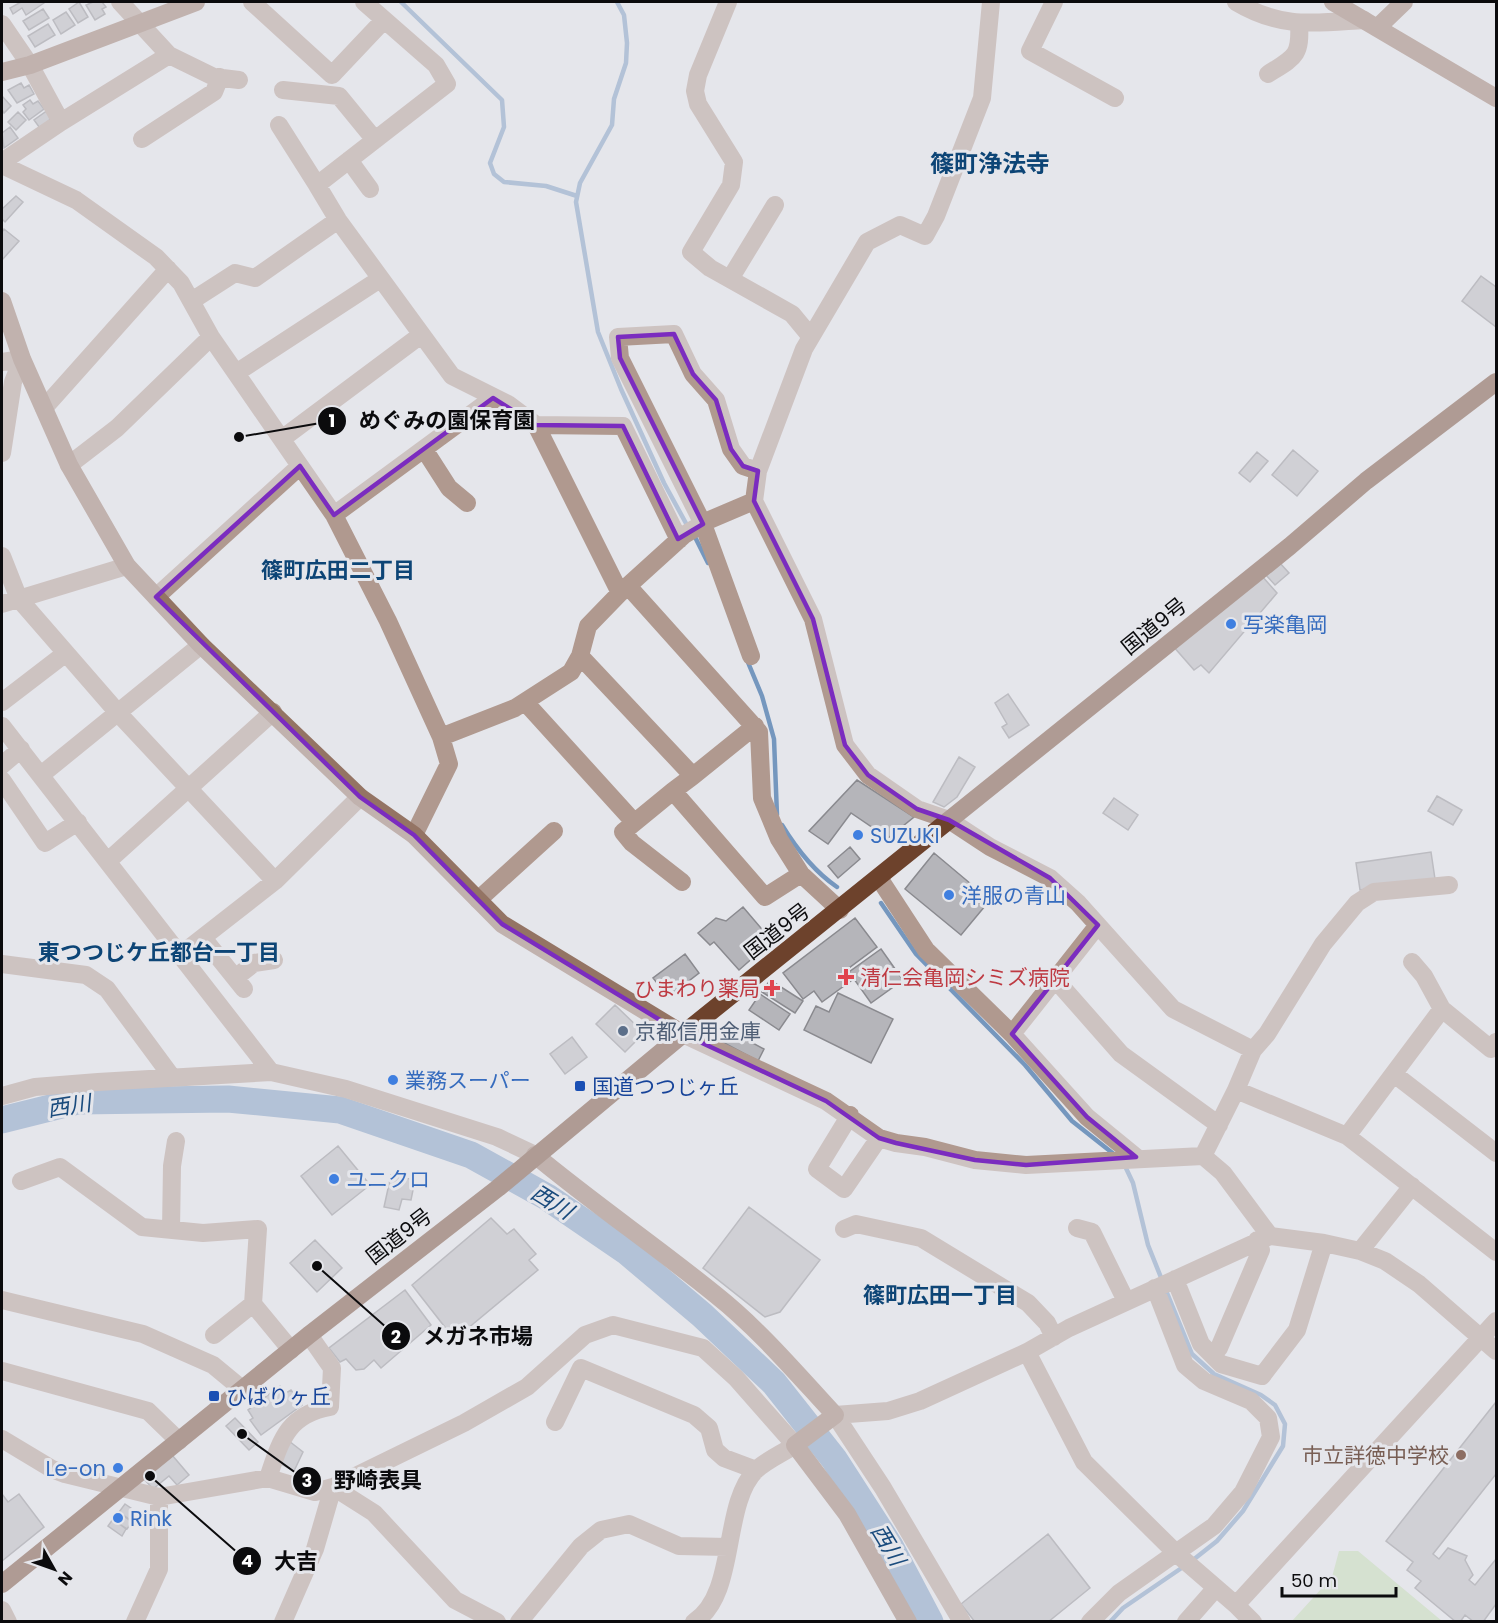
<svg xmlns="http://www.w3.org/2000/svg" width="1498" height="1623" viewBox="0 0 1498 1623" font-family="Poppins,'Noto Sans JP',sans-serif">
<style>
.green{fill:#c0dbaf}
.lines{fill:none;stroke-linecap:round;stroke-linejoin:round}
.stream{stroke:#7597be;stroke-width:4.5}
.river{stroke:#7597be;stroke-width:27}
.building{fill:#b5b5ba;stroke:#8a8a8f;stroke-width:1.5}
.street{stroke:#b0998f;stroke-width:18}
.secondary{stroke:#947464;stroke-width:18}
.highway{stroke:#6d422c;stroke-width:18}
.marked{fill:none;stroke:#7b2cbf;stroke-width:4.5;stroke-linejoin:round}
.shop-dot{fill:#3f7fe0;stroke:#e5e6eb;stroke-width:2}
.health-dot{fill:#e0444e;stroke:#e5e6eb;stroke-width:2}
.service-dot{fill:#5c6f8a;stroke:#e5e6eb;stroke-width:2}
.transit-dot{fill:#1a4fb4;stroke:#e5e6eb;stroke-width:2}
.education-dot{fill:#8d6e63;stroke:#e5e6eb;stroke-width:2}
.labels{text-anchor:middle;dominant-baseline:central;stroke-width:6;stroke-linejoin:round;paint-order:stroke}
.shop-label{font-size:21px;fill:#366cbe;stroke:#e5e6eb;text-anchor:start}
.street-label{font-size:21px;fill:#0b0b0d;stroke:#e5e6eb}
.health-label{font-size:21px;fill:#be3a42;stroke:#e5e6eb;text-anchor:start}
.service-label{font-size:21px;fill:#4e5e75;stroke:#e5e6eb;text-anchor:start}
.transit-label{font-size:21px;fill:#164399;stroke:#e5e6eb;text-anchor:start}
.education-label{font-size:21px;fill:#785e54;stroke:#e5e6eb;text-anchor:end}
.neighbourhood-label{font-size:22px;font-weight:bold;fill:#0d4576;stroke:#e5e6eb}
.water-label{font-size:22px;font-style:italic;fill:#1a4b7d;stroke:#e5e6eb}
.quarter-label{font-size:24px;font-weight:bold;fill:#0d4576;stroke:#e5e6eb}
.leader{fill:none;stroke:#0b0b0d;stroke-width:2}
.callout-dot{fill:#0b0b0d;stroke:#e5e6eb;stroke-width:2}
.mark-label{font-size:18px;text-anchor:middle;font-weight:bold;fill:#fff}
.callout-label{font-size:22px;text-anchor:middle;font-weight:bold;fill:#0b0b0d;stroke:#e5e6eb;stroke-width:6;stroke-linejoin:round;paint-order:stroke}
</style>
<rect width="100%" height="100%" fill="#e5e6eb"/>
<path class="green" d="M1339,1551h19l84,70h-150l40,-44z"/>
<g class="lines">
<path class="stream" d="M401,2l101,98 2,27 -14,36 4,11 10,8 42,4 31,10
M617,2l7,13 3,28 -1,20 -12,36 -2,26 -32,58 -4,19 22,130 23,57 43,94 24,44
M693,533l15,30
M747,660l15,36 12,43 3,76
M782,825c14,23 33,47 55,62
M881,903l35,51 109,111 47,56 43,34
M1125,1166l8,17 15,62 14,35
M1165,1288l27,66 22,20 47,21 14,10 10,19 -2,22 -40,65 -26,30 -24,19
M1110,1622l13,-14 60,-41"/>
<path class="river" d="M2,1120l76,-19 150,-2 112,11 131,45 76,42 79,54 76,64 72,68 60,76 56,87 40,76"/>
</g>
<path class="building" d="M21,2h22l1,1 -18,12 -4,-7 -9,6 -3,-6z
M79,2l9,15 -10,6 -9,-14z
M93,2h9l4,5 -4,2 3,5 -10,6 -9,-15z
M43,9l6,9 -20,12 -6,-9z
M66,12l9,13 -14,9 -8,-14z
M48,24l7,11 -20,12 -7,-11z
M21,83l3,5 5,-3 5,9 -17,9 -9,-13z
M2,96l9,10 -7,7 -2,-3z
M30,100l3,4 5,-3 6,8 -15,11 -6,-8 3,-3 -3,-4z
M48,110l2,9 -8,12 -8,-11z
M18,112l8,8 -10,10 -8,-8z
M10,127l8,11 -14,10 -2,-15z
M16,196l7,6 -18,20 -3,-3v-10z
M4,229l15,12 -17,19v-28z
M1481,276l15,11v40l-34,-26z
M1293,450l25,21 -21,25 -25,-21z
M1257,452l11,9 -18,21 -11,-9z
M1279,562l10,11 -14,12 -10,-11z
M1261,575l16,18 -68,80 -8,-8 -7,5 -21,-24z
M1008,694l21,31 -20,13 -7,-11 5,-3 -12,-21z
M959,757l16,10 -18,30 -13,10 -11,-5z
M857,780l57,37 -26,21 -37,-25 -23,31 -19,-13z
M1437,796l25,14 -9,15 -25,-14z
M1114,798l24,17 -10,15 -25,-17z
M850,847l10,12 -22,19 -10,-12z
M1431,852l4,27 -75,11 -4,-27z
M934,853l56,47 -29,35 -56,-46z
M743,907l29,34 -33,29 -25,-28 -4,3 -12,-12 18,-15 10,3z
M855,918l22,29 -32,24 7,9 -30,22 -8,-11 -11,8 -20,-26z
M881,949l22,31 -32,23 -22,-31z
M685,954l14,19 -31,24 -15,-19z
M770,980l33,21 -8,12 -33,-21z
M838,993l55,26 -22,44 -67,-33 12,-24 13,6z
M760,994l30,20 -11,16 -30,-20z
M615,1005l29,28 -19,19 -29,-28z
M721,1026l43,23 -6,12 -43,-23z
M572,1037l15,20 -22,17 -15,-20z
M338,1146l32,39 -38,30 -31,-39z
M391,1175l24,5 -4,20 -9,-1 -3,11 -15,-3z
M749,1207l71,53 -40,52 -15,5 -62,-49z
M491,1218l16,16 7,-5 22,25 -7,6 9,10 -77,64 -8,-8 -5,5 -36,-46z
M315,1240l27,28 -25,24 -27,-29z
M405,1290l26,35 -50,43 -7,-8 -10,9 -8,1 -10,-11 -6,3 -11,-14z
M280,1386l6,7 5,-3 11,15 -41,30 -11,-15 3,-2 -5,-8z
M1496,1402v72l-63,80 6,5 9,-11 19,8 -2,4 8,15 -4,5 6,5 21,-26v45l-13,18h-9l-9,-7 -5,7h-4l-41,-34 6,-7 -14,-11 6,-8 -27,-21z
M235,1418l23,24 -9,8 -23,-24z
M289,1441l14,11 -9,19 -15,-8z
M172,1455l17,20 -12,10 -8,-9 -16,13 -9,-10z
M2,1494l6,8 11,-8 25,33 -42,34z
M125,1504l13,9 -6,8 -13,-9z
M118,1512l14,10 -5,7 -14,-9z
M113,1519l13,10 -4,7 -14,-10z
M1048,1534l42,54 -42,34h-73l-14,-18z"/>
<g class="lines">
<path class="street" d="M120,2l49,53 45,22 25,3
M252,2l80,73 52,-55
M364,2l72,63 11,19 -130,101 21,35 114,156 56,28 28,21 84,168
M728,2l-30,73 -3,16 3,13 36,58 -3,23 -40,67 19,16 82,46 19,23
M991,2l-9,96 -46,118 -11,20 -25,-11 -33,17 -63,107 -46,122 -4,30 59,118 32,126 23,30 49,34 32,11 41,27 60,31 28,25 95,106 80,41
M1054,2l-24,49 85,47
M1236,2c45,27 78,21 128,18
M2,24l28,41 31,57
M1268,74c27,-17 33,-18 31,-51
M283,90l56,6 36,44
M279,125l38,60
M142,139l72,-47 6,-15
M349,160l21,29
M2,162l59,-40 108,-67
M2,165l74,35 80,57 25,26 30,54 123,178 54,106 53,116 8,27 -35,71
M730,279l45,-74
M193,300l42,-27 20,5 83,-58
M2,362l20,-3 -9,23 -11,71
M236,373l144,-94
M44,408l124,-139
M536,425l87,1 56,114
M283,438l138,-103
M424,449l25,39 18,15
M69,465l48,-37 94,-91
M334,515l159,-117
M2,556l17,43 100,115 156,167
M628,586l131,146 3,66 17,41 22,35
M156,597l144,-131
M2,604l125,-38
M580,656l113,120 -20,15 92,106 36,-23 39,36
M751,656l-48,-132 -83,-166 -2,-21 56,-3 19,40 23,26 15,49 12,17 15,5
M2,702l64,-49
M525,702l109,120
M2,726l269,346
M441,737l74,-29 56,-36 9,-16 8,-30 32,-33 64,-58 23,-14 47,-20
M2,765l19,-16
M41,775l160,-130
M693,776l62,-50
M2,780l43,63 33,-21
M673,791l-50,41 9,11 50,39
M108,861l165,-149
M879,878l47,72 86,84 75,83 49,40
M478,900l76,-69
M203,938l41,51
M179,956l96,-75 85,-84
M1412,962l12,14 18,33
M2,964l84,11 21,14 65,88
M235,978l19,-15 20,-3
M1054,978l67,76 98,71
M683,1034l143,67 53,37 17,5 29,4 50,13 51,5 177,-9 20,17 47,63
M1012,1034l86,-109
M1394,1074l102,79
M1236,1090l111,46 95,-127 49,40 5,-7
M2,1096l33,-9 63,-5 173,-10 75,17 151,48 38,18
M850,1115l-33,54 27,20 35,-51
M1347,1136l149,116
M1203,1156l33,-66 17,-40 14,-16 56,-90 34,-41 17,-11 75,-7
M21,1181l39,-14 82,60 61,6 55,-4 -5,75 38,46
M1077,1228l15,4 34,69
M844,1229l12,-5 65,14 107,65 19,20 7,14
M171,1230l1,-64 4,-25
M1360,1251l52,-65
M1175,1279l26,65 20,20 41,12 35,-46 27,-87
M2,1300l141,34 70,31 29,24
M214,1335l39,-31
M1027,1352l57,110 93,92 59,51 260,-284
M1212,1355l7,-7 42,-98 -4,-10
M2,1371l146,40 31,30
M555,1422l26,-54 113,47 15,13 6,22 9,8 32,12
M2,1439l50,30 13,5 94,23 109,-19 47,14 18,-5 131,-64 63,-36 58,-52 28,-10 90,23 33,30 59,67c-12,8 -28,15 -39,25 -35,35 -18,124 -62,152
M268,1478c13,-38 19,-63 62,-71l2,-39 -23,-33
M333,1487l41,26 81,87 42,22
M1236,1605l17,17
M2,1610l6,12
M135,1622l24,-53v-72
M283,1622l32,-73 18,-62
M519,1622l62,-76 20,-16 28,-6 50,22 49,1
M962,1622l-79,-134 -48,-73 53,-4 32,-10 107,-49 42,-24 201,-92 54,7 36,8 25,10 34,23 77,67
M1090,1622l29,-29 95,-67 29,-34 28,-55 -3,-19 -17,-17 -47,-20 -19,-16 -30,-77
M1186,1622l29,-33"/>
<path class="secondary" d="M1333,2l163,96
M1379,26l25,-24
M2,72l28,-7 166,-63
M2,301l20,58 47,106 58,101 74,79 159,152 54,38 88,89 181,110
M535,1155c59,49 122,92 181,140 44,35 81,79 119,120l-40,30 52,69 61,108"/>
<path class="highway" d="M2,1584l307,-249 189,-147 185,-154 607,-488 76,-65 130,-99"/>
</g>
<path d="M0 0H1498V1623H0ZM674,334l19,40 23,26 15,49 12,17 15,5 -4,30 59,118 32,126 23,30 49,34 32,11 101,58 48,47 -86,109 75,83 49,40 -110,8 -51,-5 -79,-17 -17,-5 -53,-37 -143,-67 -181,-110 -88,-89 -54,-38 -204,-200 144,-131 34,49 159,-117 43,27 87,1 55,113 25,-15 -83,-166 -2,-21z" fill="#e5e6eb" fill-opacity=".55" fill-rule="evenodd"/>
<path class="marked" d="M674,334l19,40 23,26 15,49 12,17 15,5 -4,30 59,118 32,126 23,30 49,34 32,11 101,58 48,47 -86,109 75,83 49,40 -110,8 -51,-5 -79,-17 -17,-5 -53,-37 -143,-67 -181,-110 -88,-89 -54,-38 -204,-200 144,-131 34,49 159,-117 43,27 87,1 55,113 25,-15 -83,-166 -2,-21z"/>
<g class="shop-dot">
<circle cx="1231" cy="624" r="6"/>
<circle cx="858" cy="835" r="6"/>
<circle cx="949" cy="895" r="6"/>
<circle cx="393" cy="1080" r="6"/>
<circle cx="334" cy="1179" r="6"/>
<circle cx="118" cy="1468" r="6"/>
<circle cx="118" cy="1518" r="6"/>
</g>
<g class="health-dot">
<path d="M843 968h6v6h6v6h-6v6h-6v-6h-6v-6h6z"/>
<path d="M769 979h6v6h6v6h-6v6h-6v-6h-6v-6h6z"/>
</g>
<circle class="service-dot" cx="623" cy="1031" r="6"/>
<g class="transit-dot">
<rect x="574" y="1080" width="12" height="12" rx="3"/>
<rect x="208" y="1390" width="12" height="12" rx="3"/>
</g>
<circle class="education-dot" cx="1461" cy="1455" r="6"/>
<g class="labels">
<g class="shop-label">
<text x="1243" y="624">写楽亀岡</text>
<text x="870" y="835">SUZUKI</text>
<text x="961" y="895">洋服の青山</text>
<text x="405" y="1080">業務スーパー</text>
<text x="346" y="1179">ユニクロ</text>
<text x="106" y="1468" text-anchor="end">Le-on</text>
<text x="130" y="1518">Rink</text>
</g>
<g class="street-label">
<text transform="translate(1154 626) rotate(-39)">国道9号</text>
<text transform="translate(777 931) rotate(-38)">国道9号</text>
<text transform="translate(399 1236) rotate(-38)">国道9号</text>
</g>
<g class="health-label">
<text x="860" y="977">清仁会亀岡シミズ病院</text>
<text x="760" y="988" text-anchor="end">ひまわり薬局</text>
</g>
<g class="service-label">
<text x="635" y="1031">京都信用金庫</text>
</g>
<g class="transit-label">
<text x="592" y="1086">国道つつじヶ丘</text>
<text x="226" y="1396">ひばりヶ丘</text>
</g>
<g class="education-label">
<text x="1449" y="1455">市立詳徳中学校</text>
</g>
<g class="neighbourhood-label">
<text x="338" y="570">篠町広田二丁目</text>
<text x="159" y="952">東つつじケ丘都台一丁目</text>
<text x="940" y="1295">篠町広田一丁目</text>
</g>
<g class="water-label">
<text transform="translate(69 1106) rotate(-9)">西川</text>
<text transform="translate(552 1202) rotate(32)">西川</text>
<text transform="translate(888 1545) rotate(59)">西川</text>
</g>
<g class="quarter-label">
<text x="990" y="163">篠町浄法寺</text>
</g>
</g>
<path class="leader" d="M239 437L332 421M317 1266L396 1336M242 1434L307 1481M150 1476L247 1561"/>
<g class="callout-dot">
<circle cx="239" cy="437" r="6"/>
<circle cx="317" cy="1266" r="6"/>
<circle cx="242" cy="1434" r="6"/>
<circle cx="150" cy="1476" r="6"/>
<circle cx="332" cy="421" r="15"/>
<circle cx="396" cy="1336" r="15"/>
<circle cx="307" cy="1481" r="15"/>
<circle cx="247" cy="1561" r="15"/>
</g>
<g class="mark-label">
<text x="332" y="427">1</text>
<text x="396" y="1343">2</text>
<text x="307" y="1487">3</text>
<text x="247" y="1567">4</text>
</g>
<g class="callout-label">
<text x="447" y="428">めぐみの園保育園</text>
<text x="478" y="1344">メガネ市場</text>
<text x="378" y="1488">野崎表具</text>
<text x="296" y="1569">大吉</text>
</g>
<rect width="1498" height="1623" fill="none" stroke="#0b0b0d" stroke-width="6"/>
<g transform="translate(54 1569) rotate(130)" stroke="#e5e6eb" stroke-width="4.5" paint-order="stroke">
<path d="M0-4.5L10 22L0 15L-10 22Z" fill="#0b0b0d"/>
<text y="-9" font-size="16" font-weight="bold" text-anchor="middle" fill="#0b0b0d">N</text>
</g>
<path d="M1282 1587v9h114v-9" fill="none" stroke="#0b0b0d" stroke-width="3"/>
<text x="1291" y="1587" font-size="18" fill="#0b0b0d" stroke="#e5e6eb" stroke-width="4.5" paint-order="stroke">50 m</text>
</svg>
